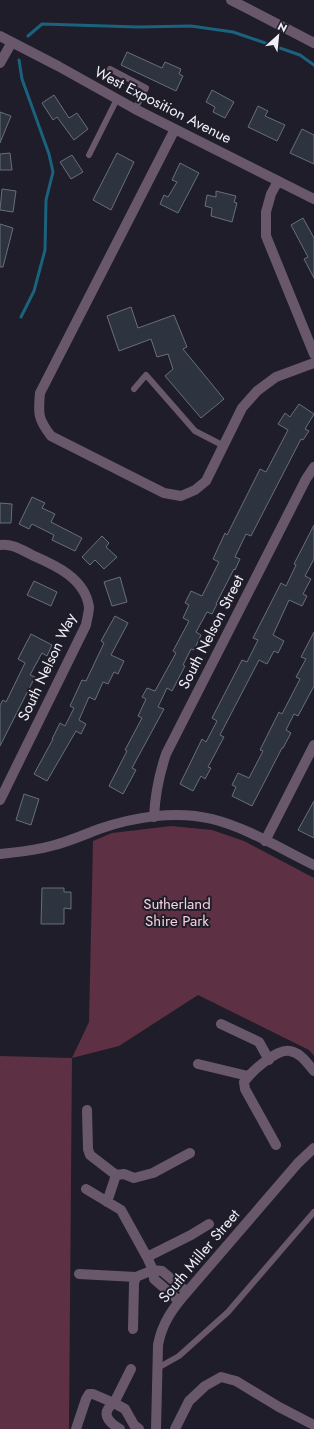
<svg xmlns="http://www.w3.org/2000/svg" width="314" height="1429" viewBox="0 0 314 1429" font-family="Jost,sans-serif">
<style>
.green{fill:#5d3043}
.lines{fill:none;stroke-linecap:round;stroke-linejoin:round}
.stream{stroke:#1a627d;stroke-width:3}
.building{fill:#2e343f;stroke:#676f7b}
.service{stroke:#69586b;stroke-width:6}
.minor{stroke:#69586b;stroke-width:10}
.tertiary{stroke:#69586b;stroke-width:10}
.labels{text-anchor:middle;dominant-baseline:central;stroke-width:4;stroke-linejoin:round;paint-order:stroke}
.street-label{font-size:15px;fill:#f0eff7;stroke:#1f1d29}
.park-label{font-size:15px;fill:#f5d1de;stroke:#1f1d29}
</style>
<rect width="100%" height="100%" fill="#1f1d29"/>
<path class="green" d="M171,826l41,4 32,11 70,37v178l-5,-6 -111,-55 -79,51 -47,12 -3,371h-69v-373l72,2 17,-36 4,-181 19,-8z"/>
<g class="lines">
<path class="stream" d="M28,36l14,-12 96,3 53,-1 42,6 67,23 14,10
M19,60l3,19 27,75 4,18 -7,28 -1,50 -11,41 -13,26"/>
</g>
<path class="building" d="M127,52l35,16 3,-6 16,7 -2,5 4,2 -7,15 -55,-26z
M212,90l22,12 -9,16 -12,-6 2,-5 -9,-5z
M54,95l15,23 8,-5 11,16 -14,11 -17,-23 -4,3 -11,-17z
M258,106l10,5 -3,5 20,9 -8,16 -29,-14z
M0,112l11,4 -11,27z
M302,129l12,6v29l-24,-11z
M10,153l2,17h-12v-16z
M117,153l17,9 -23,48 -18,-10z
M72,155l11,17 -12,7 -11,-17z
M180,163l19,10 -21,40 -18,-9 4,-9 4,2 9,-15 -5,-2z
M2,189l14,2 -3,21 -13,-2z
M216,191l20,5 -2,6 3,1 -5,19 -21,-6 1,-8 -7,-2 2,-11 9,2z
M303,218l11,20v40l-10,-19 4,-2 -17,-32z
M0,224l13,4 -10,39h-3z
M131,307l7,21 36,-13 13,32 -4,2 41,50 -23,19 -36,-42 8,-7 -5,-15 -11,3 -6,-18 -32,12 -12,-35z
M299,404l15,10 -9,15 4,2 -6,9 -2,-1 -50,97 -5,-2 -11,23 5,2 -5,11 -1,-1 -18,35h1l-5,10 -5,-2 -11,20 5,3 -7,15 -3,-1 -8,16 2,1 -13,25 -5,-3 -9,19 6,2 -32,59 4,2 -13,24 -14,-8 18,-35 -2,-1 17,-32 -4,-2 8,-17 -4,-2 5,-9 8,3 21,-38 -3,-2 16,-30 -6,-3 6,-13 -4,-2 6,-12 11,5 17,-34 -6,-3 12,-26 2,2 33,-66 6,3 22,-42 -10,-6 7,-11 5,4z
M32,497l13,6 -3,5 13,6 -4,8 31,16 -7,13 -23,-11 2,-5 -22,-11 -3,5 -10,-5z
M0,503l12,1 -1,19h-11z
M314,525v34l-9,17 6,3 -8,15 4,2 -5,10 -13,-6 -16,35 11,6 -6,12 -4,-2 -7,13 -8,-4 -39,75 4,2 -16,30 3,1 -6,11 -4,-3 -8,15 -13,-7 22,-45 4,3 11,-21 -5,-3 30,-58 5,2 11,-22 -5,-2 28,-55 5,3 10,-21 -2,-1z
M102,536l7,7 -3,4 11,10 -13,12 -9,-9 -5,5 -8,-8z
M120,577l7,25 -15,4 -8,-24z
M34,581l23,11 -6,14 -24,-11z
M115,616l13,7 -17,32 13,6 -6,13 -4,-2 -6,12 -5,-2 -8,18 -6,-3 -10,23 7,4 -5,10 -5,-3 -29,50 -13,-7 19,-35h-1l8,-16 5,3 9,-18 -4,-2 12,-26 4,1 18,-38 -3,-2z
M314,632v54l-16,30 -4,-2 -8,16 5,3 -8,15h-1l-30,58 -20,-10 4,-9 -4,-2 6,-12 11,5 14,-27 -3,-1 19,-38 3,2 18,-35 -4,-2 10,-18 -5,-2z
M31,634l21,11 -5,11 -5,-3 -12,22 5,2 -35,69v-41l3,-5 3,2 19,-39 -7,-4z
M24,794l15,5 -8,26 -15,-5z
M314,801v37l-16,-8z
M42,888h22v4h7v17l-7,-1v16h-23z"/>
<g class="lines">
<path class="service" d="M110,69l36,19 -11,21
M89,155l28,-56
M134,389l12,-14 49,56 29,15
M156,1369l23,-13 49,-44 86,-100"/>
<path class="minor" d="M231,0l83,43
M0,36l58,30 77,43 179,90
M0,63l12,-21
M175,129l-135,264c-2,21 -2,26 11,43l113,57 17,3 14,-6 11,-9 36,-73 15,-17 19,-14 38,-14
M278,181l-7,13 -5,18v24l48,118
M0,545c11,-2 22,5 32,10 23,10 53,23 57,52 0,5 -2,12 -3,18l-86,175
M154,817c1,-22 5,-42 12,-63l140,-275 8,-12
M265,841l49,-96
M221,1024l38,18 10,18
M198,1064l50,12
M87,1110l1,39 2,6 26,20
M276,1145l-31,-56 -1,-7c7,-10 33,-34 46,-31 11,2 17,12 24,20
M86,1189l35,21 26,47 6,13 1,9 25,22
M107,1202l9,-27 8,-1 10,4 19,-5 37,-20
M147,1257l44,-22 18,-11
M79,1274l57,3
M133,1329l1,-46 2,-6 17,-7 9,1 25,21
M131,1369l-17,34 11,6 9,16 5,4
M76,1429l10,-30 3,-5h4l21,9c-14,10 -6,19 6,26
M156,1429l2,-84c4,-22 15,-37 29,-53l111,-129 16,-15
M175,1429l14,-28 16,-15 16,-9 15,4 43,26 35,18"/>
<path class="tertiary" d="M0,854c17,-2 34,-3 51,-8 17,-4 32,-11 48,-17 35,-12 77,-19 113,-10 36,9 69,30 102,46"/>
</g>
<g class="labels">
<g class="street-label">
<text transform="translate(163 105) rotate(27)">West Exposition Avenue</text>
<text transform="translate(211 632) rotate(-63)">South Nelson Street</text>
<text transform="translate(47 667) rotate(-65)">South Nelson Way</text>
<text transform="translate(199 1256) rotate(-50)">South Miller Street</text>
</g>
<g class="park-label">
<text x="177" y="904">Sutherland<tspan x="177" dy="17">Shire Park</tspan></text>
</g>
</g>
<g transform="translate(278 36) rotate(27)" stroke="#1f1d29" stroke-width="3" paint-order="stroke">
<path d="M0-3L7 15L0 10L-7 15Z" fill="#f0eff7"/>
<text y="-6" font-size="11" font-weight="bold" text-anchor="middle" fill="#f0eff7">N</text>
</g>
</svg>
